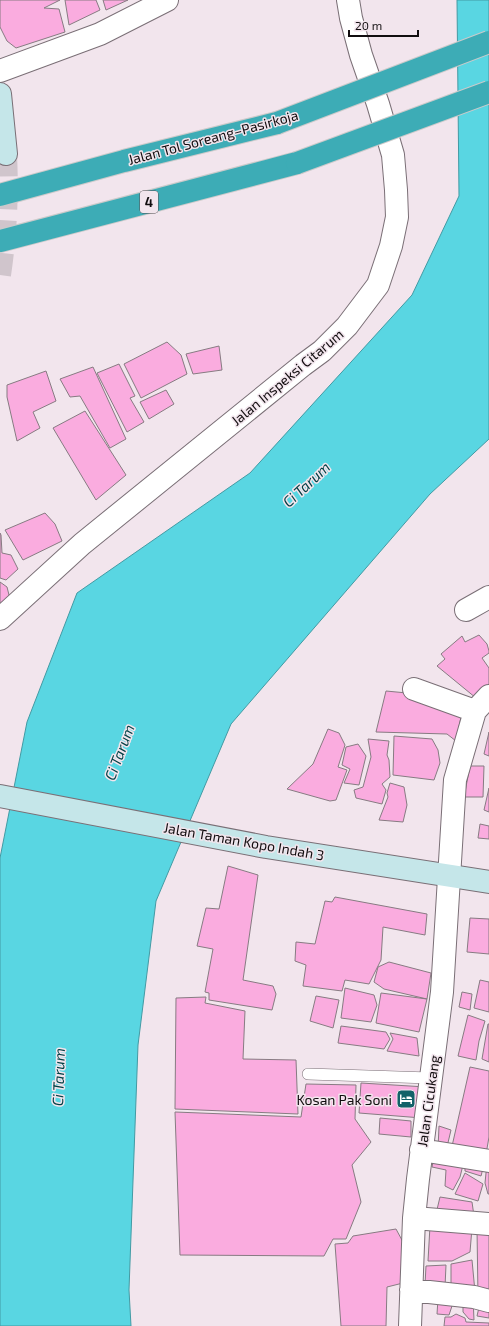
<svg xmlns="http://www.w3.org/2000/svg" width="489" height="1326" viewBox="0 0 489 1326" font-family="'Exo 2',sans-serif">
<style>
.water{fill:#59d6e2;stroke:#439aa3}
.building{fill:#faacdf;stroke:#877b82}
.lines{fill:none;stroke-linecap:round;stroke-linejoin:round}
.secondary-tunnel{stroke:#d0c5cc;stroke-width:22;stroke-dasharray:22 11;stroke-linecap:butt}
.lane-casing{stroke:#7a6f76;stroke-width:12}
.street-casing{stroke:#7a6f76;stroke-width:24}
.secondary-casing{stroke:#7a6f76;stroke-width:24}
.highway-casing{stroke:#cbcaca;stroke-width:24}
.lane{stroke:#fff;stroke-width:11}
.street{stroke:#fff;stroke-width:22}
.secondary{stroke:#c5e6e9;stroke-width:22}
.highway{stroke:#3dacb6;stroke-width:22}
.highway-bridge-casing{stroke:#cbcaca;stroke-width:24;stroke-linecap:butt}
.highway-bridge{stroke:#3dacb6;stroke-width:22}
.labels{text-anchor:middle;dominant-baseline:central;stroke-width:3;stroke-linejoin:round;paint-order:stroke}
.shield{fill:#f2e5ed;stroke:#544e52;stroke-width:1}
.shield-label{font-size:13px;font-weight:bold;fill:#110d0f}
.street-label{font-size:14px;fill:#110d0f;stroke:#f2e5ed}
.poi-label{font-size:14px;fill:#110d0f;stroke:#f2e5ed;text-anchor:end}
.water-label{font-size:15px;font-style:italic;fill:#013f44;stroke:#f2e5ed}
</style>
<rect width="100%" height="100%" fill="#f2e5ed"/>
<path class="water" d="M457,0h32v439l-59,55 -199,230 -75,177 -18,144 -9,245 2,36h-131v-468l27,-136 50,-129 173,-120 162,-178 47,-99z"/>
<path class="building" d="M0,0h60l-16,8 15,1 6,23 -49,16 -9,-7 -7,-14z
M65,0h31l4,10 -31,15z
M103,0h25l-22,10z
M167,342l14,13 6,19 -46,24 -17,-34z
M219,346l3,24 -29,4 -7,-20z
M119,364l16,32 -5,2 14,24 -17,10 -30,-59z
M93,367l33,72 -16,9 -30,-52 -10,1 -10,-18z
M46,371l10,30 -23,11 7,16 -23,13 -10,-44v-12z
M166,390l8,14 -25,15 -9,-17z
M85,411l41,64 -30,25 -43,-72z
M45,513l10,11 7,17 -39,19 -18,-30z
M0,533l1,2 1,18 9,2 7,14 -12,11 -6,-2z
M0,582l7,5 3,12 -10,7z
M479,635l8,9 2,7v2l-7,5 7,10v22l-13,8 -39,-32 8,-7 -4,-5 21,-18 3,6z
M386,691l21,2 54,24 -5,24 -9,-7 -71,-2z
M328,729l11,4 6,12 -7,22 9,3 -11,30 -6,1 -43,-12 26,-25z
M489,732v24l-5,-2z
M394,736l38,3 6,11 2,13 -6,17 -41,-5z
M368,739l21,2 -2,14 2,5 1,17 -8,7 4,6 -4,14 -26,-6 -2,-8 9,-3 8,-30z
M358,744l8,12 -7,29 -15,-2 6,-14 -8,-4 4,-18z
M470,766h14l-1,31h-19z
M390,783l14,4 3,18 -4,17 -24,-2 9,-23 -1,-4z
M489,788v24l-5,-2z
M480,824l9,2v13l-11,-1z
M228,866l30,9 -15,105 30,6 3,8 -4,16 -63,-10v-7l-4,-1 8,-43 -16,-3 9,-38 13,1z
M335,897l92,17 -2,21 -42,-8 -2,33 -12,24 -24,-4 -3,11 -39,-5 3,-21 -11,-4 1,-19 19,2 10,-43 7,1z
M470,918l19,1v35l-22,-2z
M389,962l42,11 -4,26 -43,-10 -10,-7 4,-15z
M480,980l9,2v30l-15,-4z
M345,988l29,7 3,10 -6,17 -30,-4z
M462,992l10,2 -2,16 -11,-3z
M381,993l46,6 -8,33 -43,-9z
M316,996l23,4 -6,28 -23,-7z
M206,997l-1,6 40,8 -2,48 53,1 2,54 -123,-5 1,-111z
M468,1015l17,6 -6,20 -3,19 -18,-4z
M488,1024h1v38l-7,-3z
M341,1026l45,6 4,7 -6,10 -46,-6z
M390,1033l27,5 2,18 -32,-5 6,-12z
M470,1067l19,4v66l-4,23 -35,-5z
M361,1083l65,4 -4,31 -63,-5z
M306,1084l50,1 -1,34 16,23 -19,23 9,37 -15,37h-13l-9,17 -144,-1 -5,-143 126,5z
M380,1118l31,3v16l-32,-3z
M439,1126l12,4 -5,21 -8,-2z
M435,1152l28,13 -3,12 -7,13 -8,-4 1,-16 -14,-3z
M485,1161l-4,15 -16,-5v-8z
M487,1163h2v31h-1l-3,-11z
M465,1173l18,11 -5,17 -23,-7z
M440,1197l32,5 3,21 -40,-5z
M430,1226l42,2 -2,24 -18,9h-24z
M396,1229l7,13 4,40 -20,5 -1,39h-45l-6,-82 13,-1 5,-7z
M477,1229l12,2v67l-11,-1z
M472,1260l3,32h-24v-28z
M446,1265l-1,22 -20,-2 1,-19z
M455,1297l-6,18 -12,-1 1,-15z
M463,1297l10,1 1,22 -5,-1 -6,-7z
M480,1303l9,2v13l-12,-2z
M456,1314l9,4 1,4 23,1v3h-45l1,-9h6z"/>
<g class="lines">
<path class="secondary-tunnel" d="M0,275c6,-41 8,-80 6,-121"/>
<defs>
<path id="lane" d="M308,1074l122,4"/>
<path id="street" d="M0,71l100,-37 67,-34
M466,610l23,-13
M0,619l82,-75 221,-179 19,-14 25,-25 31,-41 13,-39 6,-29 -1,-27 -3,-35 -15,-51 -17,-49 -10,-37 -3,-18
M414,689l61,22
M421,1150l68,11
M414,1218l75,6
M411,1290l63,7 15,4
M410,1326l4,-108 4,-39 24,-187 13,-212 20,-69 14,-15"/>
<path id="secondary" d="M0,94l6,60
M0,796l266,51 223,35"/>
<path id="highway" d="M0,195l124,-34 153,-38
M0,241l297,-78"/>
</defs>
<use href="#lane" class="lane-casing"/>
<use href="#street" class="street-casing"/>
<use href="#secondary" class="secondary-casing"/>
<use href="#highway" class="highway-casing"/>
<use href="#lane" class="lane"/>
<use href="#street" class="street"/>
<use href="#secondary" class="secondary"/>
<use href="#highway" class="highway"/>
<defs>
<path id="highway-bridge" d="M277,123l212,-81
M297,163l192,-71"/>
</defs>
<use href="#highway-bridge" class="highway-bridge-casing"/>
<use href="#highway-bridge" class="highway-bridge"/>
</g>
<defs>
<symbol id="hotel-square" viewBox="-11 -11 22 22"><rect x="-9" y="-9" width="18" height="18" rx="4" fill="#126269" stroke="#f2e5ed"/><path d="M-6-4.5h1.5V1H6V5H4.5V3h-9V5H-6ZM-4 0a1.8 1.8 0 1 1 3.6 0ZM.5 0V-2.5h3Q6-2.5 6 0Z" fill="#fff"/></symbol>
</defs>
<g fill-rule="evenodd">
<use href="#hotel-square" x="395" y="1088" width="22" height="22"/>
</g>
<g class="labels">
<rect class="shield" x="140" y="191" width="18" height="22" rx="3"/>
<g class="shield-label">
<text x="149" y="202">4</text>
</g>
<g class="street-label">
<text transform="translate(213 137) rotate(-15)">Jalan Tol Soreang–Pasirkoja</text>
<text transform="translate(287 377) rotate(-40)">Jalan Inspeksi Citarum</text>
<text transform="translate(244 841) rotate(10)">Jalan Taman Kopo Indah 3</text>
<text transform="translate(428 1101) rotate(-82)">Jalan Cicukang</text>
</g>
<g class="poi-label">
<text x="392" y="1099">Kosan Pak Soni</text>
</g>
<g class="water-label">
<text transform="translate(306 484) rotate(-43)">Ci Tarum</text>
<text transform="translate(119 752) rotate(-69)">Ci Tarum</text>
<text transform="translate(58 1077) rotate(-88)">Ci Tarum</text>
</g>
</g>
<path d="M349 30v6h69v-6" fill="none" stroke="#110d0f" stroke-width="2"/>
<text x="355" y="30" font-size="12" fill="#110d0f" stroke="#f2e5ed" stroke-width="3" paint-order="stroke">20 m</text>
</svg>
